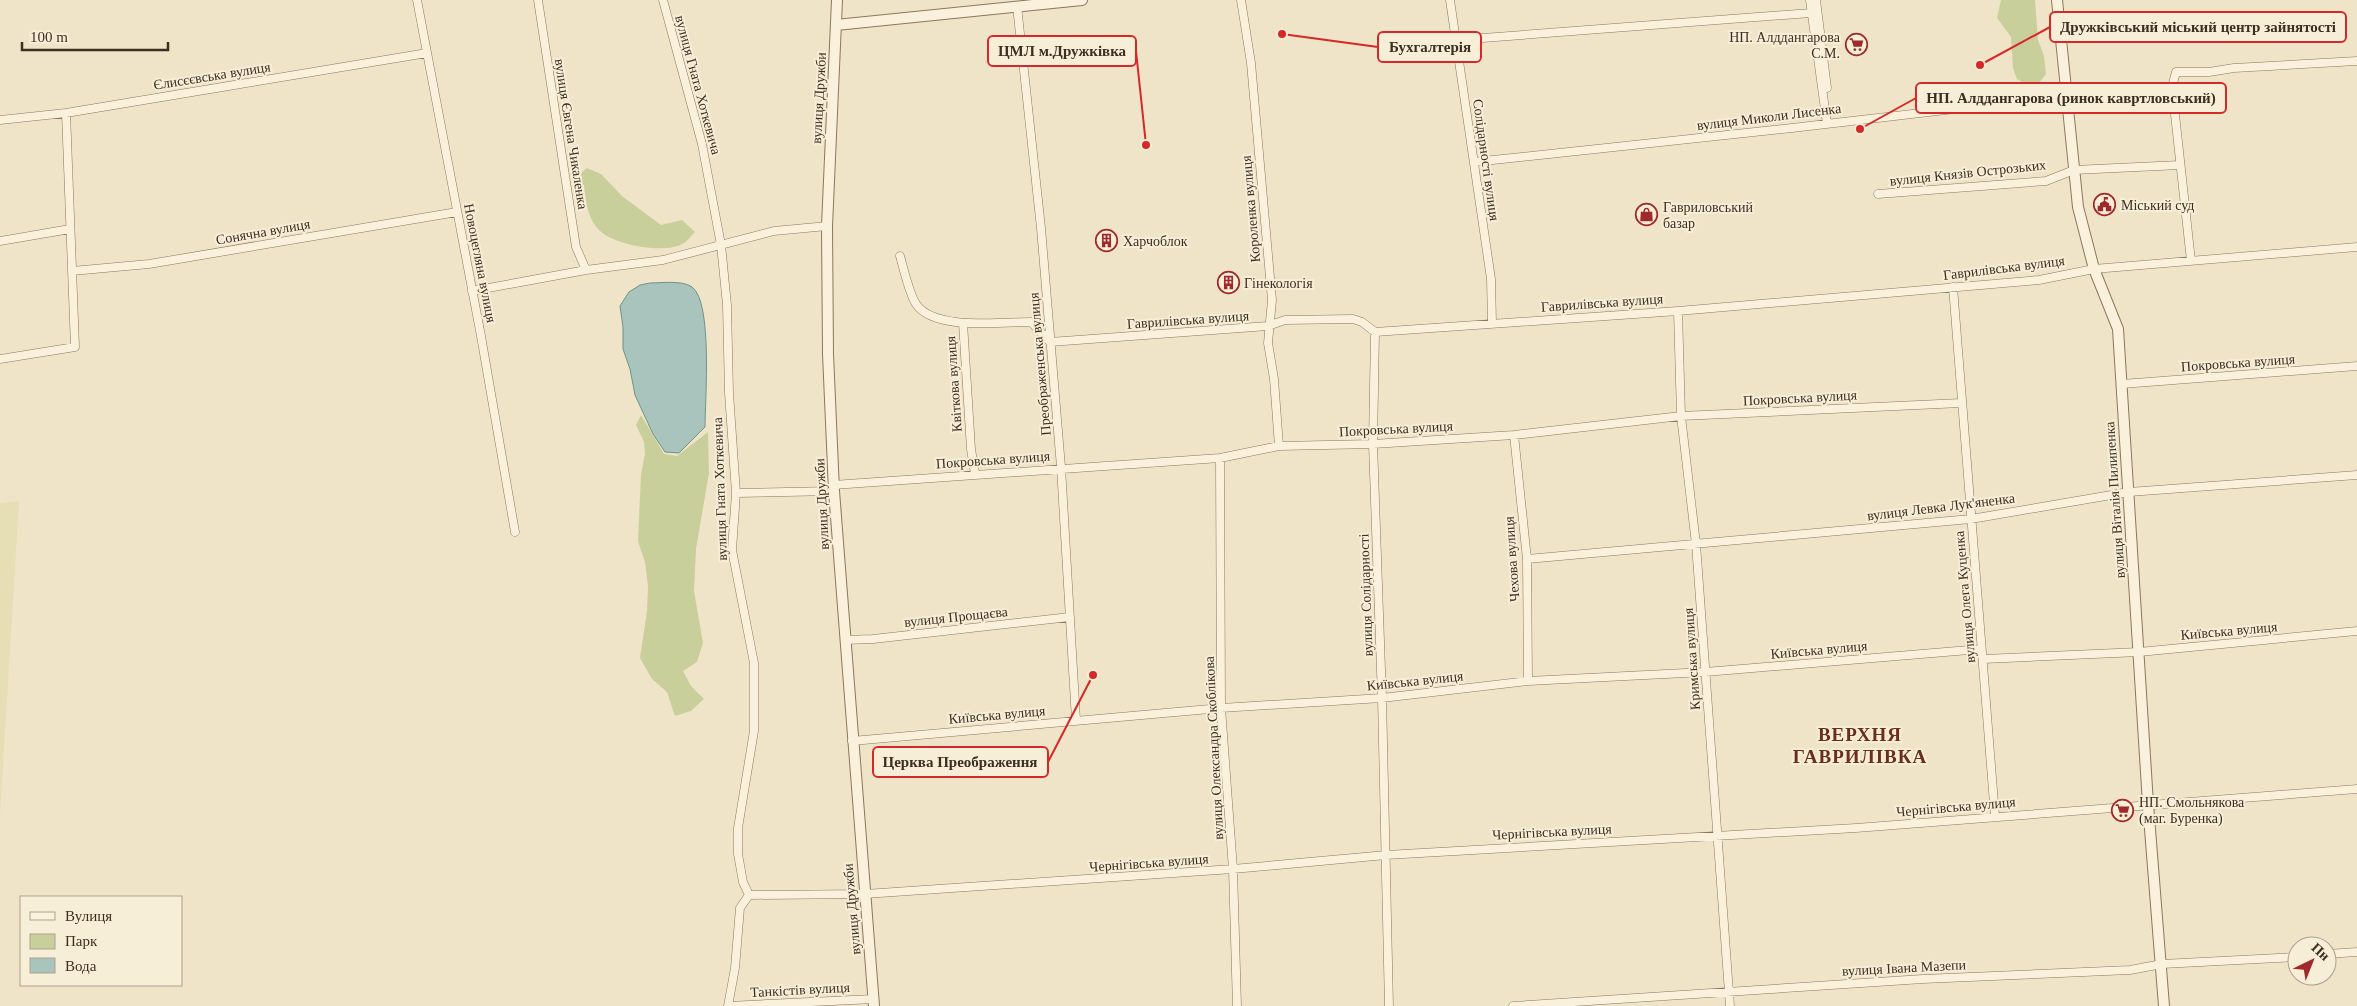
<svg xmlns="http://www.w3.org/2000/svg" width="2357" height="1006" viewBox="0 0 2357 1006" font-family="'Times New Roman',serif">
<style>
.farmland{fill:#e6deb5}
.green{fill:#c9cf9b}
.water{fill:#a9c4bc;stroke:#6f938a}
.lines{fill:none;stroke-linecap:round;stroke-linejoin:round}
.minor-casing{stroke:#8d765c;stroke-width:9}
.tertiary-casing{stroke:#8d765c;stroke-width:12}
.minor{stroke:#faf1dc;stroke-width:8}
.tertiary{stroke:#faf1dc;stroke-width:10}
.labels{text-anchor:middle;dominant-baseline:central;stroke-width:4;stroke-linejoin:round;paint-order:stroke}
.poi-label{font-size:14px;fill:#3d2e20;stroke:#f7eed8;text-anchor:start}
.street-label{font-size:14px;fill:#3d2e20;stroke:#f7eed8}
.district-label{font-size:19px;font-weight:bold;letter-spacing:1px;fill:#6b2e1e;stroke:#f7eed8}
.leader{fill:none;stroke:#d62828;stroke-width:2}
.callout-dot{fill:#d62828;stroke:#f7eed8;stroke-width:2}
.callout{fill:#f7eed8;stroke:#d62828;stroke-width:2}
.callout-label{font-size:15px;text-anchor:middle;font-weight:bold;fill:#3d2e20}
</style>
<rect width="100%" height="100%" fill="#f0e4c8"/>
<path class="farmland" d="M19,501l-19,314v-312z"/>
<path class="green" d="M2001,0h34l3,40 6,16 2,18 -7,9 -12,2 -10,-6 -4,-11 -2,-31 -14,-19z
M587,168l14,6 21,22 39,29 21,-5 13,12c-3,3 -7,8 -11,11 -18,12 -69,2 -84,-12 -13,-13 -14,-29 -16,-46l-11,-5z
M641,415l23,39 13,2 31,-24 1,41 -13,76 -2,42 9,52 -6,19 -14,9 8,15 13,13 -13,12 -16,5 -8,-24 -15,-13 -12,-21 7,-47 1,-25 -3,-24 -7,-21 3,-67 4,-20 -1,-12 -8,-17z"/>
<path class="water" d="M650,283c12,0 32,-3 42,4 21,15 13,114 13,140l-26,26 -14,-1 -12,-18 -18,-39 -5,-26 -7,-20v-22l-3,-21 9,-14 11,-7z"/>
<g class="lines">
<defs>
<path id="minor" d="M417,0l64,336 34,196
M538,0l38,247 10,23
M663,0l39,144 19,101 6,60 2,88 7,100 -4,57 22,113v68l-16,97v26l5,28 6,13 -9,13 -5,60 -7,38 146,-7
M1241,0l10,63 21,237 -4,43 6,36 5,67
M1450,0l41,279 1,44
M1810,0l17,124
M1816,0l11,88
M1017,6l24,222 20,239 15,253
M1456,40l355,-27
M0,120l66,-7 361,-60
M1474,162l318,-34 274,-32
M1878,194l168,-13 28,-11 106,-5
M0,241l70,-12
M900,256c4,14 9,37 16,48 18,27 86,18 115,18l19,20 218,-16 17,-6 68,-1 9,3 13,10 303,-21 361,-31 55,-11 263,-22
M2191,261l-19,-174 4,-15h33l25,-4 123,-7
M72,271l77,-7 308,-52
M1953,287l42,529
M472,291l114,-21 77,-10 111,-29 53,-5
M1678,311l3,105 15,128 34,462
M963,323l8,126 4,25
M1375,332l-2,112 9,254 7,308
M0,359l75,-12 -9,-234
M2122,384l235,-18
M1514,435l13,124 1,122
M1220,458l1,250 12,161 4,137
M833,485l387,-27 59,-12 94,-2 141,-9 167,-19 280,-13
M736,493l98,-2
M1527,559l444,-40 158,-27 228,-17
M845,640l28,-1 197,-22
M1984,659l155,-7 218,-21
M852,741l369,-33 161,-10 146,-17 177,-9 276,-23
M749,895l116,-1 368,-25 153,-14 470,-27 501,-39
M2327,954l30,-2
M1513,1006l410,-27 207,-9 32,-6 135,-7"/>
<path id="tertiary" d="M837,0l-10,226 1,128 6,137 40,515
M2057,0l21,207 16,62 24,60 30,475 16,202
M836,25l246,-25"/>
</defs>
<use href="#minor" class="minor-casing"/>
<use href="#tertiary" class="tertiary-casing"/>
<use href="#minor" class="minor"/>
<use href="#tertiary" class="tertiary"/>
</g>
<defs>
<symbol id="supermarket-ring" viewBox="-11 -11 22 22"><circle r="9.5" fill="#f7eed8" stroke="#9e2a2b" stroke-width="1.5"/><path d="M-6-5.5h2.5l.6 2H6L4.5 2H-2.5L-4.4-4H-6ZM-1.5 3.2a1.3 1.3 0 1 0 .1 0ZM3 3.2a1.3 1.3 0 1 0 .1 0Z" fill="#9e2a2b"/></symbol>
<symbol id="civic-ring" viewBox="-11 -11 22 22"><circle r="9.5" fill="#f7eed8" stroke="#9e2a2b" stroke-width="1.5"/><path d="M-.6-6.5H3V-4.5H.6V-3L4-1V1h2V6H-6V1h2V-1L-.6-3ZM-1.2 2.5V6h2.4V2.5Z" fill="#9e2a2b"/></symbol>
<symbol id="shop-ring" viewBox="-11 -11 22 22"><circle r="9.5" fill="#f7eed8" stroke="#9e2a2b" stroke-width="1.5"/><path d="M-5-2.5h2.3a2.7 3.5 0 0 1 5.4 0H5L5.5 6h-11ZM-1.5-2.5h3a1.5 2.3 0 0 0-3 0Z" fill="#9e2a2b"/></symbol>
<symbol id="building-ring" viewBox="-11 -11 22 22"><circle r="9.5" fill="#f7eed8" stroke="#9e2a2b" stroke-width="1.5"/><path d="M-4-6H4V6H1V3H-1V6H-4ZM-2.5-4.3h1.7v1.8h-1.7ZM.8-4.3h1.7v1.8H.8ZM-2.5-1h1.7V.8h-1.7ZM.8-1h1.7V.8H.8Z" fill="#9e2a2b"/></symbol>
</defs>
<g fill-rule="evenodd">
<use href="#supermarket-ring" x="1844" y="32" width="25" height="25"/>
<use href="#civic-ring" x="2092" y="192" width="25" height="25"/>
<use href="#shop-ring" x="1634" y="202" width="25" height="25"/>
<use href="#building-ring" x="1094" y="228" width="25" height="25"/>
<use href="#building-ring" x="1216" y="270" width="25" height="25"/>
<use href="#supermarket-ring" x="2110" y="798" width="25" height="25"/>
</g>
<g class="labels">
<g class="poi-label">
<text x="1840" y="37" text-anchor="end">НП. Алддангарова<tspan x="1840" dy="16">С.М.</tspan></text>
<text x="2121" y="205">Міський суд</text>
<text x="1663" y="207">Гавриловський<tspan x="1663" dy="16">базар</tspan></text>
<text x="1123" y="241">Харчоблок</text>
<text x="1244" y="283">Гінекологія</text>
<text x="2139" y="802">НП. Смольнякова<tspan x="2139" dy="16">(маг. Буренка)</tspan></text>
</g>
<g class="street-label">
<text transform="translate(212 76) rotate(-9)">Єлисєєвська вулиця</text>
<text transform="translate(698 85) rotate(75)">вулиця Гната Хоткевича</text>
<text transform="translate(819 98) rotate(-87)">вулиця Дружби</text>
<text transform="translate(1769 117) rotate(-7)">вулиця Миколи Лисенка</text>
<text transform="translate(571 134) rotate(81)">вулиця Євгена Чикаленка</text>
<text transform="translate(1486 160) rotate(82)">Солідарності вулиця</text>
<text transform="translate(1968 173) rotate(-6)">вулиця Князів Острозьких</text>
<text transform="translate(1251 209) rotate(-95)">Короленка вулиця</text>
<text transform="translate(263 232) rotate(-10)">Сонячна вулиця</text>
<text transform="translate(480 263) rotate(79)">Новоцегляна вулиця</text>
<text transform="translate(2004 268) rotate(-7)">Гаврилівська вулиця</text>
<text transform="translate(1602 303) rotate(-4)">Гаврилівська вулиця</text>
<text transform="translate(1188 320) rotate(-4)">Гаврилівська вулиця</text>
<text transform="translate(2238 363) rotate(-4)">Покровська вулиця</text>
<text transform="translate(1040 364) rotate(-95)">Преображенська вулиця</text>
<text transform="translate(954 384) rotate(-94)">Квіткова вулиця</text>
<text transform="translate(1800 398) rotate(-3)">Покровська вулиця</text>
<text transform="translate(1396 429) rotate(-3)">Покровська вулиця</text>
<text transform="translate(993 460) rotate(-4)">Покровська вулиця</text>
<text transform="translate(720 489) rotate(-92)">вулиця Гната Хоткевича</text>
<text transform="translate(2115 500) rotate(-94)">вулиця Віталія Пилипенка</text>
<text transform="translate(822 504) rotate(-93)">вулиця Дружби</text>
<text transform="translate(1941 507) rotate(-7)">вулиця Левка Лук'яненка</text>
<text transform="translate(1512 559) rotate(-94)">Чехова вулиця</text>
<text transform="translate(1366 595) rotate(-92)">вулиця Солідарності</text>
<text transform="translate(1965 597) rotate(-95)">вулиця Олега Куценка</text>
<text transform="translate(956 617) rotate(-6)">вулиця Прощаєва</text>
<text transform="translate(2229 631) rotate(-5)">Київська вулиця</text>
<text transform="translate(1819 650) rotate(-5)">Київська вулиця</text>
<text transform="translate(1692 659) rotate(-94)">Кримська вулиця</text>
<text transform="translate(1415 681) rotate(-6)">Київська вулиця</text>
<text transform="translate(997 715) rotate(-5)">Київська вулиця</text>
<text transform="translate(1214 748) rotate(-93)">вулиця Олександра Скоблікова</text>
<text transform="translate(1956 807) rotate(-5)">Чернігівська вулиця</text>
<text transform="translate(1552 832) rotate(-3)">Чернігівська вулиця</text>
<text transform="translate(1149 863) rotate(-4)">Чернігівська вулиця</text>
<text transform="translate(852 909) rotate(-95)">вулиця Дружби</text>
<text transform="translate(1904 968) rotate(-3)">вулиця Івана Мазепи</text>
<text transform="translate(800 990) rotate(-3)">Танкістів вулиця</text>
</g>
<g class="district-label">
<text x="1860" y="734">ВЕРХНЯ<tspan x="1860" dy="22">ГАВРИЛІВКА</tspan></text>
</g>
</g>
<path class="leader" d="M1980 65L2050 27M1282 34L1378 47M1146 145L1136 51M1860 129L1916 98M1093 675L1048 762"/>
<g class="callout-dot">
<circle cx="1980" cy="65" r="5"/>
<circle cx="1282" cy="34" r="5"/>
<circle cx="1146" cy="145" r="5"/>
<circle cx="1860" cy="129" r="5"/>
<circle cx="1093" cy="675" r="5"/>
</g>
<g class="callout">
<rect x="2050" y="12" width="296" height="30" rx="5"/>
<rect x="1378" y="32" width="103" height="30" rx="5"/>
<rect x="988" y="36" width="148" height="30" rx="5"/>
<rect x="1916" y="83" width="310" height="30" rx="5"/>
<rect x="873" y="747" width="175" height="30" rx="5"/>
</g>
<g class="callout-label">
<text x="2198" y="32">Дружківський міський центр зайнятості</text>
<text x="1430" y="52">Бухгалтерія</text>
<text x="1062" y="56">ЦМЛ м.Дружківка</text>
<text x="2071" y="103">НП. Алддангарова (ринок кавртловський)</text>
<text x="960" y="767">Церква Преображення</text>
</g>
<rect x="20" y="896" width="162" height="90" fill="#f7eed8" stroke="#ada18e"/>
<rect x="30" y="912" width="25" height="8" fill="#faf1dc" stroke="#ada18e"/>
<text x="65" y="921" font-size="15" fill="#3d2e20">Вулиця</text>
<rect x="30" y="934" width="25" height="15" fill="#c9cf9b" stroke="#ada18e"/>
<text x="65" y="946" font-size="15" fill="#3d2e20">Парк</text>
<rect x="30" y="958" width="25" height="15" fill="#a9c4bc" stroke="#ada18e"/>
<text x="65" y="971" font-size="15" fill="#3d2e20">Вода</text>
<g transform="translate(2312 961) rotate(43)"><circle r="24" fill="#f7eed8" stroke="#ada18e"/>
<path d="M0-4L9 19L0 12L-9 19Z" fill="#9e2a2b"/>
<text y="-8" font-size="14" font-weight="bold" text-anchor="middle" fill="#3d2e20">Пн</text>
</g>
<path d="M22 42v8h146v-8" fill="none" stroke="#3d2e20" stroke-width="2.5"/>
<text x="30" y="42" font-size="15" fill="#3d2e20" stroke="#f7eed8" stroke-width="4" paint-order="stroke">100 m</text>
</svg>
